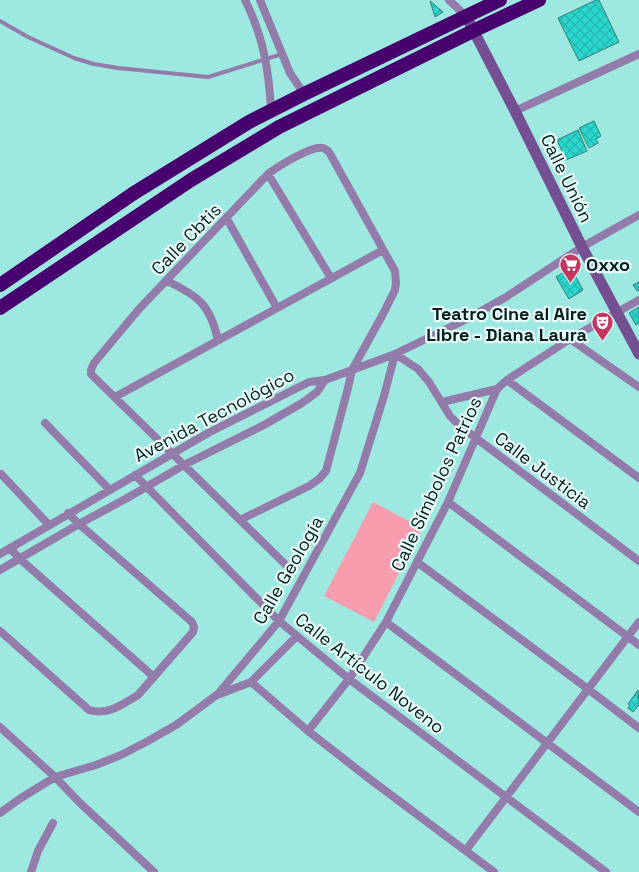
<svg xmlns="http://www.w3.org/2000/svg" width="639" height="872" viewBox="0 0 639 872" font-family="'Space Grotesk',sans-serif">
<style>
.pitch{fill:#f79dad}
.building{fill:url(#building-cross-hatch);stroke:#357f7a}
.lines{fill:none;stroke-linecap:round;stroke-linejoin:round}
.lane{stroke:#947caa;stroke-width:4}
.street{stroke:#947caa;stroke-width:8}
.secondary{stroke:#744f92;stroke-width:11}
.highway{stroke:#49006f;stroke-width:14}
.labels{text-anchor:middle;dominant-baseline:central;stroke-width:4.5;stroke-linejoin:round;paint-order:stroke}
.street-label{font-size:18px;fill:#001f1c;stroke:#e8fdfb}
.poi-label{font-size:18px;font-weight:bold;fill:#001f1c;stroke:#e8fdfb;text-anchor:start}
</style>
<defs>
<pattern id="building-cross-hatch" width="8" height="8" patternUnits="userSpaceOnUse" patternTransform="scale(1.25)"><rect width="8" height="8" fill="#2ad6cb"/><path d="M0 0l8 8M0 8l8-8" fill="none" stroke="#24b7ae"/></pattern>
</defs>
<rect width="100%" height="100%" fill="#9de8e0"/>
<path class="pitch" d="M373,502l49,26 -48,94 -50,-26z"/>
<path class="building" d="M596,0h3l20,42 -40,19 -21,-43z
M430,1l13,11 -8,5z
M594,121l7,15 -5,3 2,4 -9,5 -10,-20z
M578,130l9,21 -21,9 -9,-20z
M571,268l12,22 -14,9 -13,-22z
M639,282v8l-2,1 -4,-6z
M639,307v16l-3,2 -7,-12z
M638,690l1,15 -6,7 -5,-4 2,-3 -2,-1z"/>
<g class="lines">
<path class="lane" d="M0,21l28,16 46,21 20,6 24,4 90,9 74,-23"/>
<path class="street" d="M245,0c18,36 24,70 26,110
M260,0l30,73 14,21
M449,0l17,16
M515,111l124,-57
M268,174l63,104
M227,219l50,89
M167,281c32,15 43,24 51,59
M570,339l69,48
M325,380l70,-26 74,-36 37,-21 76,-50 57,-32
M507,380l132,98
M115,397l268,-147
M442,402l55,-13
M45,423l65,67
M1,474l48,51
M135,475l144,146 70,58 257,193
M448,502l191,143
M240,520l69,-34 10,-7 7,-8 22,-83 4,-18 31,-56 12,-24 1,-7 -1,-12 -66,-119c-1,-1 -5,-4 -6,-4 -11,-3 -46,19 -55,26l-129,135 -45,54 -3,7v4l5,5 190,186
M10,548l10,11 134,118
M0,554l208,-121 101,-51 16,-2 -8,12 -15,11 -38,22 -80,40 -55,32 -50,27 -79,46
M417,562l171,127 51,39
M386,622l253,190
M0,631l89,79c18,6 34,-6 49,-15l55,-63 1,-5 -2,-5 -113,-98 -11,-11
M251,682l57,49 63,49 123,92
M220,694l31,-12 46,-46
M0,727l55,50 25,26 74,69
M308,731l41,-52 37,-57 62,-120 49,-113 10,-9 63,-41 69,-39
M0,813l21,-15 34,-21 41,-12 25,-10 27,-14 28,-16 42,-31 61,-73 81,-148 24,-77 11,-42 23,15 11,13 21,34 10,10 179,135
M466,850l173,-228
M31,872l7,-21 15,-28"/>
<path class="secondary" d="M466,16l49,95 67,136 57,107"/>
<path class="highway" d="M0,285l134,-92 115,-71 55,-28 196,-94
M0,308l191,-128 88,-53 196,-97 64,-30"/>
</g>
<defs>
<symbol id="supermarket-pin" viewBox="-11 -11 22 30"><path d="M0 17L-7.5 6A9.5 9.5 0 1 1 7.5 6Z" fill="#c5365f" stroke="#e8fdfb"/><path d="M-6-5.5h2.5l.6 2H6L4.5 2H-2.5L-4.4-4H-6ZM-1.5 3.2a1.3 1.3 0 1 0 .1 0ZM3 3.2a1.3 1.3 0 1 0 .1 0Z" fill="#fff"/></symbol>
<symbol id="theatre-pin" viewBox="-11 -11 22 30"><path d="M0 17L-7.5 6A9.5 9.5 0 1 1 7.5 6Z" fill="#c5365f" stroke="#e8fdfb"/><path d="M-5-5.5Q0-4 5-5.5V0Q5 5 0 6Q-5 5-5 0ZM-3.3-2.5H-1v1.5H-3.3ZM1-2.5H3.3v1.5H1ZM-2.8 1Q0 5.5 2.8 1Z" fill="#fff"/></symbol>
</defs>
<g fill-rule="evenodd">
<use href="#supermarket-pin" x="558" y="252" width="25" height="34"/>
<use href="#theatre-pin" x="590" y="310" width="25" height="34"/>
</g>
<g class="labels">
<g class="street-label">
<text transform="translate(567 178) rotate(64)">Calle Unión</text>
<text transform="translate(186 239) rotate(-46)">Calle Cbtis</text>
<text transform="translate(214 415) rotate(-28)">Avenida Tecnológico</text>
<text transform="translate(543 470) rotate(37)">Calle Justicia</text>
<text transform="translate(436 484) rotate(-65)">Calle Símbolos Patrios</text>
<text transform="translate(288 570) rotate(-60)">Calle Geología</text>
<text transform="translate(370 673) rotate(38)">Calle Artículo Noveno</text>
</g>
<g class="poi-label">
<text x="586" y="264">Oxxo</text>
<text x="587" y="313" text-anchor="end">Teatro Cine al Aire<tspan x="587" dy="21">Libre - Diana Laura</tspan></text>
</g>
</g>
</svg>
